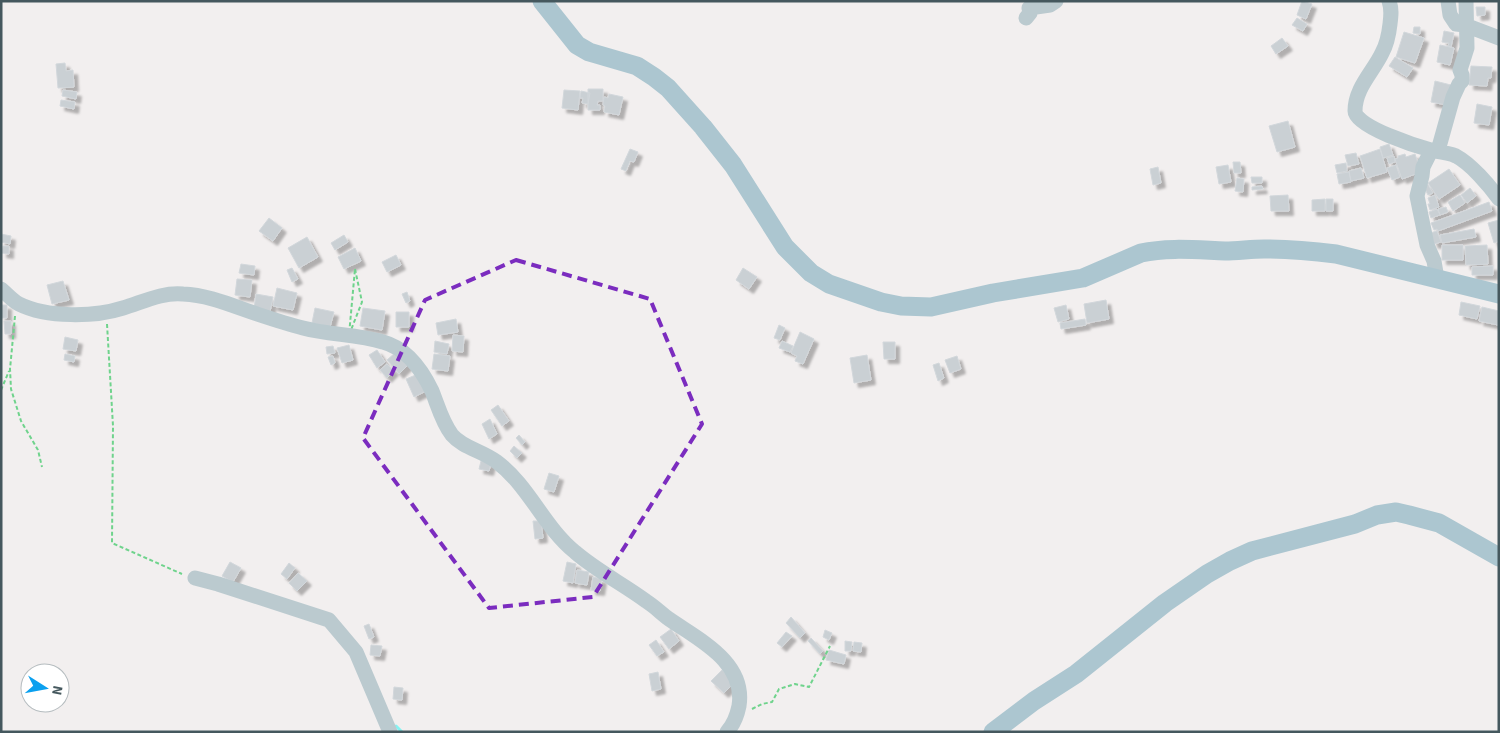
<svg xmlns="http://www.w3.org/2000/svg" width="1500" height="733" viewBox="0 0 1500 733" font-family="'Source Sans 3',sans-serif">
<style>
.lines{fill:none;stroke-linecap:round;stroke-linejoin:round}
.stream{stroke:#84f3f2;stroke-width:3}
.building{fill:#cad0d4;stroke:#d2d7db;filter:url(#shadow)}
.path{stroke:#6fd38c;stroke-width:2;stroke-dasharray:4 2.5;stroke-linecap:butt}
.minor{stroke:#bbcacf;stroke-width:15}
.major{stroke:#acc6d0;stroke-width:19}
.marked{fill:none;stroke:#7b2cbf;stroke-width:4;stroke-dasharray:10 6;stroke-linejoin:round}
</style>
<defs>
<filter id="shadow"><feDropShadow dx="4.5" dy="4.5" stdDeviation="1" flood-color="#0004"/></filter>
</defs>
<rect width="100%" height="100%" fill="#f2efef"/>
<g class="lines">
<path class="stream" d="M396,726l6,6"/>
</g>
<path class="building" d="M1302,1l10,3 -6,15 -9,-4z
M1476,7h9v8l-8,1z
M1297,18l10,6 -4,7 -11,-6z
M1414,27h6v7l-7,-1z
M1444,31l10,2 -3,14 -3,-1 1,-3 -7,-1z
M1404,32l20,6 -9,25 -19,-6z
M1282,38l6,8 -12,8 -5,-8z
M1440,45l14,3 -4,17 -13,-3z
M1395,57l18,11 -6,9 -18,-11z
M65,63l1,8 7,-1 1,17 -16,1 -2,-24z
M1471,66l21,1 -1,11h-3l-1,8 -18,-1z
M1435,81l16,4 -4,20 -16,-3z
M588,89h15v12h-5l-1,4h3v5h-12z
M63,90l14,2 -1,7 -14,-3z
M564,90l16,1 -2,19 -16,-2z
M581,91l9,2 -2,11 -6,-1 1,-5h-3z
M609,94l14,3 -4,18 -15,-3 1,-6 -2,-1 1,-8 4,1z
M61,100l14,2 -1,7 -14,-3z
M1477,104l15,3 -3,18 -15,-2z
M1288,121l7,26 -18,5 -8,-26z
M1389,144l4,11 -10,3 -3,-11z
M630,149l8,3 -4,10 -4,-1 -4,10 -5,-2z
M1380,149l7,23 -20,6 -7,-22z
M1356,153l3,11 -11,2 -3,-11z
M1405,154l1,3 9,-3 6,18 -19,7 -7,-20 3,-1v-2z
M1394,156l1,6 -6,2 -2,-6z
M1233,162h7l1,11h-7z
M1346,163l1,8 -10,2 -2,-8z
M1228,165l3,17 -12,2 -3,-17z
M1396,165l4,12 -8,3 -5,-12z
M1158,167l3,16 -8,2 -3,-16z
M1361,168l3,10 -13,3 -2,-10z
M1449,169l11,16 -21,14 -11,-16z
M1349,172l2,10 -12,2 -2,-10z
M1251,177h11v6h-10z
M1237,178l7,1 -1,13 -8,-1z
M1427,183l6,10 -5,2 -5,-10z
M1262,186l1,3 -11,1v-3z
M1470,188l6,8 -9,7 -6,-8z
M1288,195l1,16h-18l-1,-15z
M1435,195l4,12 -9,3 -2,-6h2l-2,-6z
M1460,195l5,8 -12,8 -5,-9z
M1325,199v12h-13v-11z
M1326,199h7v12h-7z
M1489,202l3,9 -54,20 -1,-2 -3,1 -3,-7z
M1446,207l2,5 -8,3 -2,-6z
M1437,209l3,6 -9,3 -2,-6z
M269,218l13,10 -9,13 -14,-10z
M1499,220v21l-5,2 -6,-20z
M1474,229l2,8 -34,6 -2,-8z
M1437,231l4,11 -7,2 -4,-11z
M1,234l10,2 -1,8 -9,-2z
M344,235l4,7 -13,8 -4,-7z
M307,237l11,20 -19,11 -11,-20z
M1442,245h21v15h-21z
M1487,245l1,19 -22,1 -1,-19z
M3,246h6v8l-7,-1z
M355,248l6,13 -17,8 -6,-12z
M396,255l5,10 -14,7 -5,-10z
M241,264l14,2 -1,9 -15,-2z
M1493,266v9h-21v-8z
M292,268l6,11 -6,3 -5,-12z
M743,268l14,9 -8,12 -13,-9z
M237,279l15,1 -2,17 -15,-2z
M63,281l6,19 -17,4 -5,-19z
M277,288l20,5 -4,17 -20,-4z
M407,292l3,9 -4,2 -4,-9z
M256,294l17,3 -3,15 -16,-3z
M1106,300l3,19 -22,4 -3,-19z
M1461,302l19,4 -3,13 -18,-4z
M1,305h6v13h-6z
M1066,305l3,14 -11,3 -4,-14z
M1482,307l17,4 -1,14 -19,-4z
M315,308l19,4 -4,15 -18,-4z
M363,308l22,3 -3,19 -22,-4z
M396,312h13v15h-13z
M456,319l2,13 -20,3 -2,-12z
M1085,319l1,6 -25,4 -1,-6z
M4,321h7v13h-6z
M779,325l6,3 -5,12 -6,-2z
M800,332l14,7 -11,25 -8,-3 2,-5 -6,-3z
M453,335l11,1 -1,16 -11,-1z
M65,337l13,3 -2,11 -13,-2z
M435,341l14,3 -2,10 -13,-2z
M782,341l11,5 -3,6 -11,-4z
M883,342h12v17h-11z
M349,345l4,15 -11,3 -5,-15z
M333,346l2,7 -8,1 -1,-7z
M377,350l8,12 -8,6 -8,-13z
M396,352l12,13 -9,9 -12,-14z
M65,354l10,2 -1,6 -10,-2z
M434,354l16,2 -2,15 -16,-2z
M867,355l4,25 -17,3 -4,-25z
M333,356l2,7 -4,2 -3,-8z
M957,356l4,13 -11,4 -5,-13z
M939,363l5,15 -6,3 -5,-16z
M387,364l7,7 -7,7 -7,-8z
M418,374l8,17 -12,6 -8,-18z
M498,405l11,16 -7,5 -11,-16z
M490,419l7,15 -8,5 -7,-15z
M519,435l6,7 -3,3 -6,-7z
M514,446l8,7 -5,5 -7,-7z
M481,461l10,2 -2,8 -10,-2z
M549,473l10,3 -5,16 -10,-3z
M533,521h8l2,17 -8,1z
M230,562l11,6 -8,14 -11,-6z
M567,562l9,2 -3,19 -10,-2z
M289,563l6,5 -8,11 -6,-5z
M577,570l12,2 -2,13 -12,-2z
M298,573l9,8 -10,10 -8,-8z
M593,577l9,2 -2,12 -9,-1z
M791,617l14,16 -5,5 -14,-15z
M369,624l5,13 -5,2 -5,-13z
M671,629l8,12 -10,8 -9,-12z
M825,630l7,3 -3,7 -6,-3z
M786,632l6,4 -10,11 -5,-4z
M811,638l12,13 -3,3 -12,-13z
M656,640l8,12 -7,4 -8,-11z
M845,641l7,1 -1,9h-6z
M854,642l8,1 -1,9 -8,-1z
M371,645l11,1 -2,10 -10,-1z
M829,650l17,5 -2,9 -18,-4z
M722,670l13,12 -11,11 -13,-12z
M658,672l3,17 -9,2 -3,-17z
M394,687l9,1 -1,12 -9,-1z"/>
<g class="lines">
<path class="path" d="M355,269l7,33 -13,33z
M15,316l-5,53 1,20 10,32 17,29 4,17
M107,324l6,102 -1,117 70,31
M1,390l8,-19
M752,709l10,-5 10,-2 7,-13 16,-5 14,3 21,-41"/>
<path class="minor" d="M1389,1c3,8 2,15 1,23 -1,9 -3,20 -8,29 -9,19 -27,35 -27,58 0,16 64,36 79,40 7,1 15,2 22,5 15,8 33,29 43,43
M1448,1l2,14 6,9 9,1 34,13
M1026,18l4,-5 -1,-5 21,-3 6,-4
M1437,279l-3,-18 -7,-16 -10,-49 5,-20 1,-9 7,-14 9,-6 14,-50 6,-13 3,-3v-6l-2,-5 7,-22 -1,-47
M1,289c6,5 12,12 18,15 28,14 76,13 104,4 20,-6 39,-16 60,-14 26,1 50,12 74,20 15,5 30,10 46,14 26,7 54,6 80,14 23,6 39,28 49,49 6,15 10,31 20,44 11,13 31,16 45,27 32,24 47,65 78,90 22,19 48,32 71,49 8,5 15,12 23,18 30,21 77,43 70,87 -2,10 -5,18 -12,26
M195,578l23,6 111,36 27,32 34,80"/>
<path class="major" d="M542,1l35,44 12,7 48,14 17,11 14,11 35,39 30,38 52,82 26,26 18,11 52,18 20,4 30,1 62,-14 90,-15 58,-25c27,-6 56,-3 84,-2 13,0 26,-2 39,-2 24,0 48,2 72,5l163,40
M993,732l41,-31 42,-27 89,-71 42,-29 23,-13 22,-10 103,-27 22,-9 19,-3 13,3 30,8 60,34"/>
</g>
<path class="marked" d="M516,260l134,39 52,125 -109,173 -104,11 -126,-170 62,-138z"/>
<rect width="1500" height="733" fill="none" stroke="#45585e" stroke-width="5"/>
<g transform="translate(45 688) rotate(101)"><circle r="24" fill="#ffffff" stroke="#b5bcbf"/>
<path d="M0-4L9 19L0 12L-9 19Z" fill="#0ba0ef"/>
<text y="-8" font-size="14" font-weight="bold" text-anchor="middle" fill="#45585e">N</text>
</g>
</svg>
